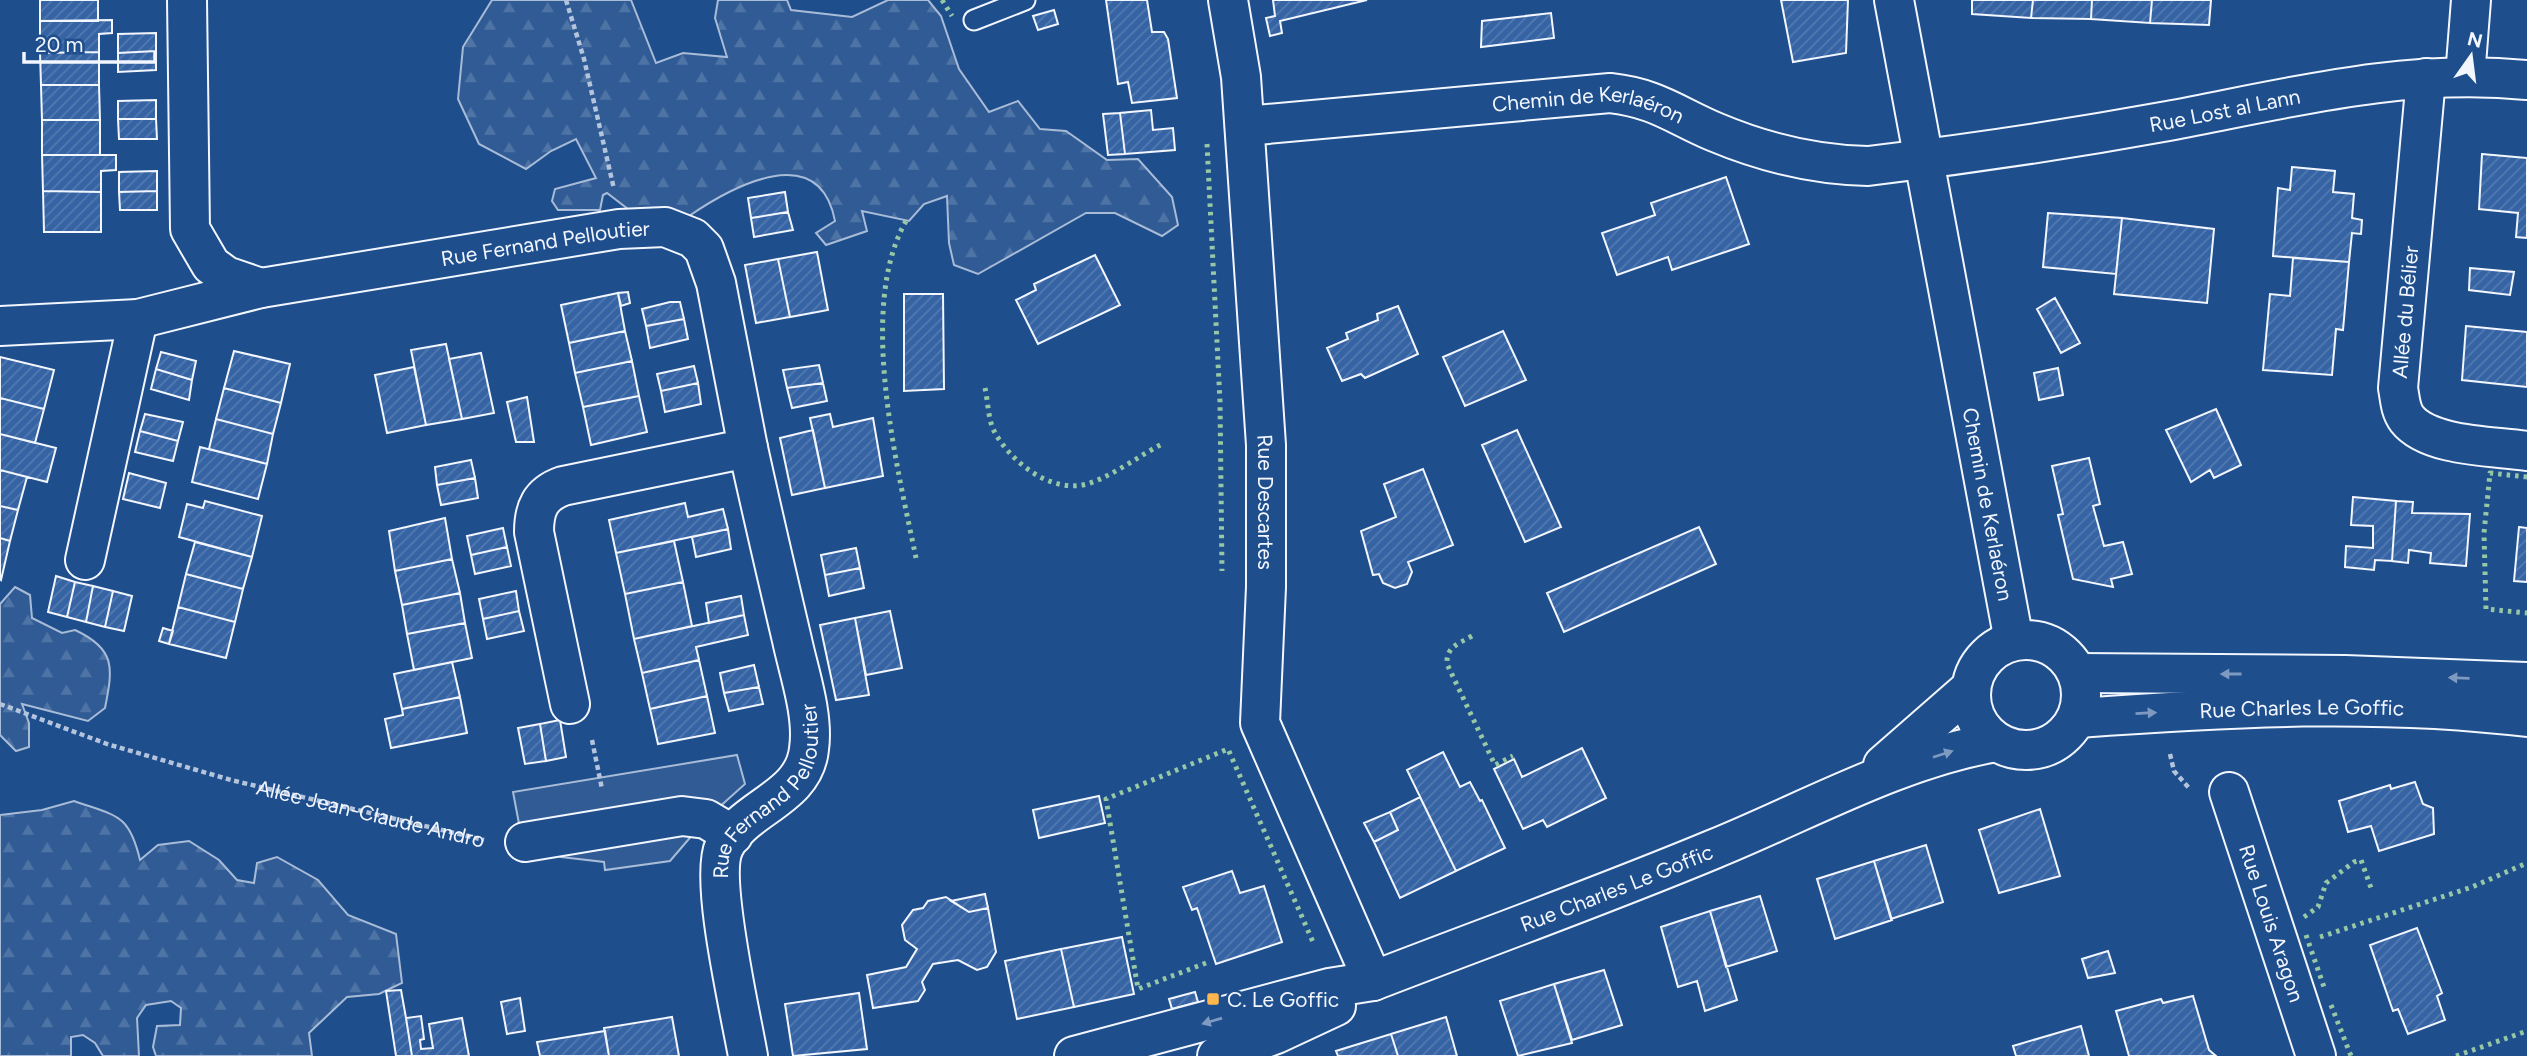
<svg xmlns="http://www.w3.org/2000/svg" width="2527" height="1056" viewBox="0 0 2527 1056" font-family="Figtree,sans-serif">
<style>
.forest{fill:url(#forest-firs);stroke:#a8bbd7;stroke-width:2}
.built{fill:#305b95;stroke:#a8bbd7;stroke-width:2}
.building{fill:url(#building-hatch);stroke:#f2f6ff;stroke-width:2}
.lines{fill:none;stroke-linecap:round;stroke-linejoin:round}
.lane-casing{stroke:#f2f6ff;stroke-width:23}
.street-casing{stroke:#f2f6ff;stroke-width:42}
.secondary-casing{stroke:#f2f6ff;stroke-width:42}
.path{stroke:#b3c4dc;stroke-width:4.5;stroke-dasharray:5 3.5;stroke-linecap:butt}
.lane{stroke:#1f4e8c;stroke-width:19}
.street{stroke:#1f4e8c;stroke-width:38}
.secondary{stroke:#1f4e8c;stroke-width:38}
.hedge{stroke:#97c8a6;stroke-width:5;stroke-dasharray:3.5 5;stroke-linecap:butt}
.oneway{fill:#7e9ac0}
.poi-dot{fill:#ffb74d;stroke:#1f4e8c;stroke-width:2.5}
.labels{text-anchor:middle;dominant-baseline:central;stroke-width:5;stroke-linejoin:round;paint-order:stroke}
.street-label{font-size:21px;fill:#f2f6ff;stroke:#1f4e8c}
.poi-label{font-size:21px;fill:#f2f6ff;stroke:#1f4e8c;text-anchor:start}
</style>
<defs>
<pattern id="forest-firs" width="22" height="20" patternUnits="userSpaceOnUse" patternTransform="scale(1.75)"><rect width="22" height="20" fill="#305b95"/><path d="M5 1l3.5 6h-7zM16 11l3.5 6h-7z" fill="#4e73a5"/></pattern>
<pattern id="building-hatch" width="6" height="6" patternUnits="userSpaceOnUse" patternTransform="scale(1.75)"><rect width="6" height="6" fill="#3563a3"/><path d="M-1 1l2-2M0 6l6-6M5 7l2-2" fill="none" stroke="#537ab1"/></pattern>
</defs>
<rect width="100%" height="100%" fill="#1f4e8c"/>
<path class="forest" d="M492,0h139l25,63 27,-10 44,4 -12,-39 3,-18h69l4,10 61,7 36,-17h40l13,16 18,53 30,43 29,-11 22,28 26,2 41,29 31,-1 34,38 6,28 -16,11 -47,-23h-29l-108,61 -24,-9 -5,-22 -2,-47 -23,8 -15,17 -47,-10 5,20 -41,14 -10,-12 19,-12c-16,-82 -102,-35 -146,-5l-61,-7 -21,-16 -4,2 -3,15h-42l-6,-9 3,-12 41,-11 -20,-39 -25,12 -25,18 -47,-25 -21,-45 5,-52z
M15,587l15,8 2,23 30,15 13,-3c41,19 38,38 30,78l-17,13 -66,-17 7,19v24l-13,4 -16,-16v-131z
M74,801c42,15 55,12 66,59l18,-15 31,-4 30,19 18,20 17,3 3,-20 20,-6 41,23 30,35 48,19 6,49 -23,11 -32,3 -38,36 3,23h-156l-3,-9 4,-21 23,-1 1,-17 -10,-7 -25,4 -9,13 2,38h-36l-8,-13 -12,-8 -12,2v19h-71v-241l42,-5z"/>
<path class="built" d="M737,755l8,29 -39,35 -36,42 -65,9 -1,-8 -43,-5 -24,-10 -13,3 -11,-58z"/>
<path class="building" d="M40,0h58v21h-58z
M1106,0h41l5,32h12l4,7 9,59 -45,5 -4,-21 -10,2z
M1273,0h94l-87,21 2,12 -12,3 -4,-18 9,-2z
M1781,0h67l-2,53 -53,9z
M1972,0h61l-2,18 -59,-4z
M2033,0h59l-1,19 -60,-1z
M2092,0h60l-2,23 -59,-4z
M2152,0h59l-2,25 -59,-2z
M1054,10l4,14 -20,6 -5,-14z
M1551,13l3,25 -73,9 1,-26z
M112,20v13l-13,1v18l-59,1v-32z
M156,33v18l-38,2v-19z
M156,51v19l-38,2v-19z
M99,52v33h-58l-1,-32z
M41,85h58l1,35h-58z
M156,100v19h-38v-18z
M1151,110l2,20 20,-2 2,22 -50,4 -5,-41z
M1120,113l5,41 -17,1 -5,-41z
M118,119h38l1,20h-38z
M42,120h58v35h-58z
M2482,154l45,4v80l-11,-1 2,-24 -39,-4z
M42,155h74v15l-15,1v21l-58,-1z
M2292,167l43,4 -2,21 21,2 -2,24 10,2 -1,14 -9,-1 -3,29 -76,-6 5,-68 12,2z
M157,171v20l-38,1v-20z
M1726,177l23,67 -77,26 -4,-13 -51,18 -15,-42 53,-18 -4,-12z
M43,191l58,1v40h-57z
M157,191v19h-37l-1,-18z
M785,192l3,20 -37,6 -3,-20z
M788,212l5,18 -39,7 -3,-19z
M2048,213l74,5 -6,56 -73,-7z
M2122,218l92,11 -7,74 -93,-9z
M817,252l11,58 -38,7 -12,-58z
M1095,255l25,50 -82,39 -22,-44 20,-10 -2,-6z
M2293,258l56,4 -6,68 -7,-1 -4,46 -69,-5 7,-76 20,2z
M778,259l12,58 -34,6 -11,-58z
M2470,268l44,4 -4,23 -41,-5z
M628,292l2,11 -9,3 -3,-13z
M618,293l7,38 -56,12 -8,-38z
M904,294h39l1,95 -40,2z
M2055,298l25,45 -19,10 -24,-44z
M670,302h10l4,17 -38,7 -4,-17z
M1398,306l20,48 -53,24 -4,-4 -19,7 -15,-33 21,-9 -2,-6 32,-13 -1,-6z
M684,319l4,20 -38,9 -4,-22z
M2466,326l61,6v55l-65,-7z
M625,331l7,30 -57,12 -6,-30z
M1503,331l23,49 -61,26 -22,-49z
M446,344l16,75 -36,6 -15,-75z
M234,351l56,13 -9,39 -57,-15z
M161,352l35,9 -4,19 -36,-11z
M481,353l13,60 -32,6 -13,-60z
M0,357l54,13 -10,39 -44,-11z
M632,361l7,35 -56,11 -8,-34z
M819,365l4,18 -36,5 -4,-18z
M694,366l4,17 -37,8 -4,-17z
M414,367l12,58 -39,8 -12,-58z
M2058,368l5,27 -24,5 -5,-27z
M156,369l36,11 -3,20 -38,-11z
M698,383l3,21 -36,8 -4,-21z
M823,383l4,18 -35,7 -5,-20z
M224,388l57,15 -8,31 -57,-15z
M639,396l8,36 -56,13 -8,-38z
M527,397l7,45h-18l-9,-40z
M0,398l44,11 -9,34 -35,-9z
M2216,409l25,56 -27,13 -4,-8 -19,12 -25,-52z
M145,414l38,8 -5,19 -38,-10z
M830,414l3,13 40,-9 10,58 -58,12 -15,-70z
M216,419l57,15 -6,30 -58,-15z
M813,430l12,58 -33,7 -12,-57z
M1517,430l44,97 -36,15 -43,-97z
M140,431l38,10 -5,20 -38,-9z
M0,434l56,14 -9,34 -47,-12z
M200,447l67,17 -9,35 -66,-17z
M2089,458l11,46 -7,2 11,40 19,-4 9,32 -21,5 2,8 -40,-8 -15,-64 5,-1 -11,-48z
M471,460l4,18 -38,7 -2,-18z
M1423,469l30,76 -45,17 4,10 -5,12 -12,4 -12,-5 -4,-9 -6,1 -12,-44 35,-14 -12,-33z
M0,470l27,7 -9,33 -18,-4z
M129,473l37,10 -6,25 -37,-9z
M475,478l3,20 -37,7 -4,-20z
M2353,497l43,4 -4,60 -17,-1 -1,10 -29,-3 1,-21 27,2v-22l-22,-1z
M205,501l57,15 -10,41 -73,-20 8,-33 16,4z
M2396,501l17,1 -1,11 58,1 -4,52 -36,-3 1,-10 -22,-3 -1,13 -16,-2z
M685,503l3,14 35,-8 5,20 -112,24 -7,-33z
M0,506l18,4 -8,31 -10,-3z
M445,518l7,41 -57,12 -6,-40z
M1699,527l17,37 -152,68 -17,-39z
M2519,527l8,1v54l-13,-1z
M503,528l4,19 -36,8 -4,-19z
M728,529l3,20 -35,8 -4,-20z
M0,538l10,3 -9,39 -1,-1z
M674,541l9,41 -58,12 -9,-41z
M195,542l57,15 -9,32 -57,-15z
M507,547l4,19 -36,8 -4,-19z
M856,548l4,20 -35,7 -4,-20z
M452,559l8,34 -58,12 -7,-34z
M860,568l4,20 -35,8 -4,-21z
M186,574l57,15 -8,33 -57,-15z
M56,576l19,6 -8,35 -19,-5z
M75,582l18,4 -7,36 -19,-5z
M683,582l9,44 -58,13 -9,-45z
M93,586l20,5 -8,36 -19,-5z
M113,591l19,5 -8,35 -19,-4z
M516,591l3,20 -36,8 -4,-20z
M460,593l5,30 -58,11 -5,-29z
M741,596l3,19 -35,8 -3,-20z
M178,607l57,15 -9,36 -57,-14z
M519,611l5,20 -37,8 -4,-20z
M890,611l12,57 -36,7 -11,-57z
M744,615l4,20 -52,12 3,13 -57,13 -8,-34z
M855,618l14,77 -33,5 -16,-75z
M465,623l7,35 -58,12 -7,-36z
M163,628l10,3 -4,13 -10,-3z
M699,660l8,36 -57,13 -8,-36z
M452,662l8,35 -58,12 -8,-35z
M754,665l5,22 -35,6 -4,-20z
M759,687l4,17 -34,7 -5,-18z
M707,696l8,37 -57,11 -8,-35z
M460,697l7,36 -76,15 -6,-29 18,-4 -1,-6z
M560,720l6,37 -20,4 -6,-37z
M540,724l6,37 -21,3 -7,-36z
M1582,748l24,50 -59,29 -4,-7 -20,9 -29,-60 20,-10 8,18z
M1443,752l17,35 10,-5 10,19 2,-1 23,48 -49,23 -49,-101z
M2415,782l8,22 10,4 1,26 -55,17 -8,-25 -23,6 -9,-31 51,-16 1,4z
M1099,796l6,27 -66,15 -6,-28z
M1420,797l36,74 -56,27 -26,-56 24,-12 -8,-18z
M2040,809l20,67 -61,17 -20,-63z
M1390,812l8,18 -24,12 -10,-19z
M1926,845l17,57 -52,17 -17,-58z
M1874,861l18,59 -57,19 -18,-60z
M1232,871l8,22 24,-7 18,56 -66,22 -19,-56 -5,2 -9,-23z
M985,894l3,14 -19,4 -18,-11z
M1760,896l17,55 -51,16 -16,-56z
M946,897l23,15 19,-4 8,44 -9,15 -10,3 -19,-10 -25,4 -11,18 3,8 -7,11 -45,7 -6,-33 39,-8 11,-18 -12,-9 -3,-15 11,-15 10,-2 5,-7z
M1710,911l27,89 -32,11 -8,-30 -19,6 -17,-60z
M2417,928l25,65 -5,3 8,24 -37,14 -10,-25 -5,2 -23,-66z
M1122,937l12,57 -60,13 -13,-58z
M1061,949l13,58 -57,12 -12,-58z
M2108,951l7,22 -27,5 -6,-19z
M1604,970l18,55 -50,15 -18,-56z
M1554,984l18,59 -54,13 -18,-55z
M401,990l5,28 6,38h-16l-10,-65z
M1195,992l3,10 -26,7 -3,-10z
M859,993l8,56 -74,7 -8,-52z
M2193,996l16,54 7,6h-87l-13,-45 45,-12 2,4z
M520,998l5,33 -18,3 -6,-32z
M421,1016l3,23 -4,1 1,9 12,-1 -4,-24 33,-6 7,38h-57l-6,-38z
M672,1017l7,39h-70l-5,-28z
M1446,1017l11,39h-59l-7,-22z
M2081,1026l8,30h-73l-3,-10z
M605,1031l4,25h-69l-3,-14z
M1391,1034l7,22h-60l-2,-5z"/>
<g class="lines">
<defs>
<path id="lane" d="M974,20l51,-20"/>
<g id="street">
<path d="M187,0l3,229 21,36 15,11 35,12"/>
<path id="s2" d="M1228,0l13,77 25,368v142l-6,136 113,258"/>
<path id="s3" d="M1894,0l120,641"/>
<path d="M2465,77l6,-77"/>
<path d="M2426,78l-28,310c2,10 2,22 9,31 22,28 87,27 120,32"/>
<path id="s4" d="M1245,126l365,-33c46,5 65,22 105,39 50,21 99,33 153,34 100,-12 201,-27 300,-45 122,-23 234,-53 359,-41"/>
<path id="s5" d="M0,326l138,-7 123,-31 358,-59 46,-2 28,11 11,11 12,34 32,165 -185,38c-23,8 -29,23 -29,46l36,172"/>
<path d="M85,560l53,-241"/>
<path id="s6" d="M2229,792l87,264"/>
<path d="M525,842l157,-26 24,3 27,16"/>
<path id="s7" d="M748,1056c-7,-41 -39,-177 -24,-209 19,-40 80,-48 85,-98 5,-34 -10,-76 -17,-109 -15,-64 -30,-128 -44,-192"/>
</g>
<g id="secondary">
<circle cx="2026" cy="695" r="55"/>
<path d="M2078,673l267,2 182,7"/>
<path id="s8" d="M2078,718c148,-11 301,-19 449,-1"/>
<path d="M1883,765l88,-77"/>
<path id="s9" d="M1074,1056l255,-68 44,-7c114,-44 228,-85 341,-132 91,-37 184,-90 282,-107"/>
<path d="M1217,1056l59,-22 60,-28"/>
</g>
</defs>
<use href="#lane" class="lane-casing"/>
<use href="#street" class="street-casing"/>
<use href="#secondary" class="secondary-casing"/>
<g class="path">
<path d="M566,0l18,59 30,130"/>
<path id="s1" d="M0,704l107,40 124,36 253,60"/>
<path d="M592,740l10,49"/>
<path d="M2170,754l4,17 15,17"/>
</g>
<use href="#lane" class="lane"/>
<use href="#street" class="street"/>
<use href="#secondary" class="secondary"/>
<path class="hedge" d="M942,0l10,16
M1207,144l13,258 2,169
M906,221c-49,86 -9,244 10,337
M985,388c3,13 3,31 9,43 16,30 56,63 93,53 26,-8 53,-29 77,-41
M2527,477l-37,-4 -6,60 2,76 41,4
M1472,636c-14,8 -26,11 -25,28l48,101 18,-9
M2304,917l14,-10 8,-24 28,-21 7,-2 10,28
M2306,935l19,55
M2320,937l152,-50 55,-24
M1206,963l-68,26 -32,-190 122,-50 85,193
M2331,1005l20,51
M2456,1056l71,-25"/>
</g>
<defs><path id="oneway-solid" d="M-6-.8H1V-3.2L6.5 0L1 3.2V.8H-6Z" transform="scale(1.75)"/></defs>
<g class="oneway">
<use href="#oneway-solid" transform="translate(2231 674) rotate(180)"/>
<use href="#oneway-solid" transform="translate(2459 678) rotate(-178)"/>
<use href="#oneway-solid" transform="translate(2146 713) rotate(-3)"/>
<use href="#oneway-solid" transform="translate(1943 754) rotate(-18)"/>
<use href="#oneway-solid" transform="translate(1212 1021) rotate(164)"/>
</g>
<rect class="poi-dot" x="1206" y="992" width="14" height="14" rx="3.5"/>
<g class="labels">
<g class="street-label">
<text stroke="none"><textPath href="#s4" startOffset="998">Rue Lost al Lann</textPath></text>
<text stroke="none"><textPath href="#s4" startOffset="346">Chemin de Kerlaéron</textPath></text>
<text stroke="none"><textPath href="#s5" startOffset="553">Rue Fernand Pelloutier</textPath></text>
<text transform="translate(2405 312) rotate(-85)">Allée du Bélier</text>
<text stroke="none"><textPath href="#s2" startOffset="504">Rue Descartes</textPath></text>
<text stroke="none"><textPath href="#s3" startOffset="513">Chemin de Kerlaéron</textPath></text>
<text stroke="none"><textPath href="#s8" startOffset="224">Rue Charles Le Goffic</textPath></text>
<text stroke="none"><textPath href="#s7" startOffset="285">Rue Fernand Pelloutier</textPath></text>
<text stroke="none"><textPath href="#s1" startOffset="387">Allée Jean-Claude Andro</textPath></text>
<text stroke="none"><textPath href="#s9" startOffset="569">Rue Charles Le Goffic</textPath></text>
<text stroke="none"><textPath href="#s6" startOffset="138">Rue Louis Aragon</textPath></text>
</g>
<g class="poi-label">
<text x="1227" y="999">C. Le Goffic</text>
</g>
</g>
<g transform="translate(2471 56) rotate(14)" stroke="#1f4e8c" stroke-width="5" paint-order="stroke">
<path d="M0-5L12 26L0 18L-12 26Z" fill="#f2f6ff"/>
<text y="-10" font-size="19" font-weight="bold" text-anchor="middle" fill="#f2f6ff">N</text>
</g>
<path d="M24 52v10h131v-10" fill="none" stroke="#f2f6ff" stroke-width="3.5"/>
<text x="35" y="52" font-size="21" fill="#f2f6ff" stroke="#1f4e8c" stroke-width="5" paint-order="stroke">20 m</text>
</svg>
